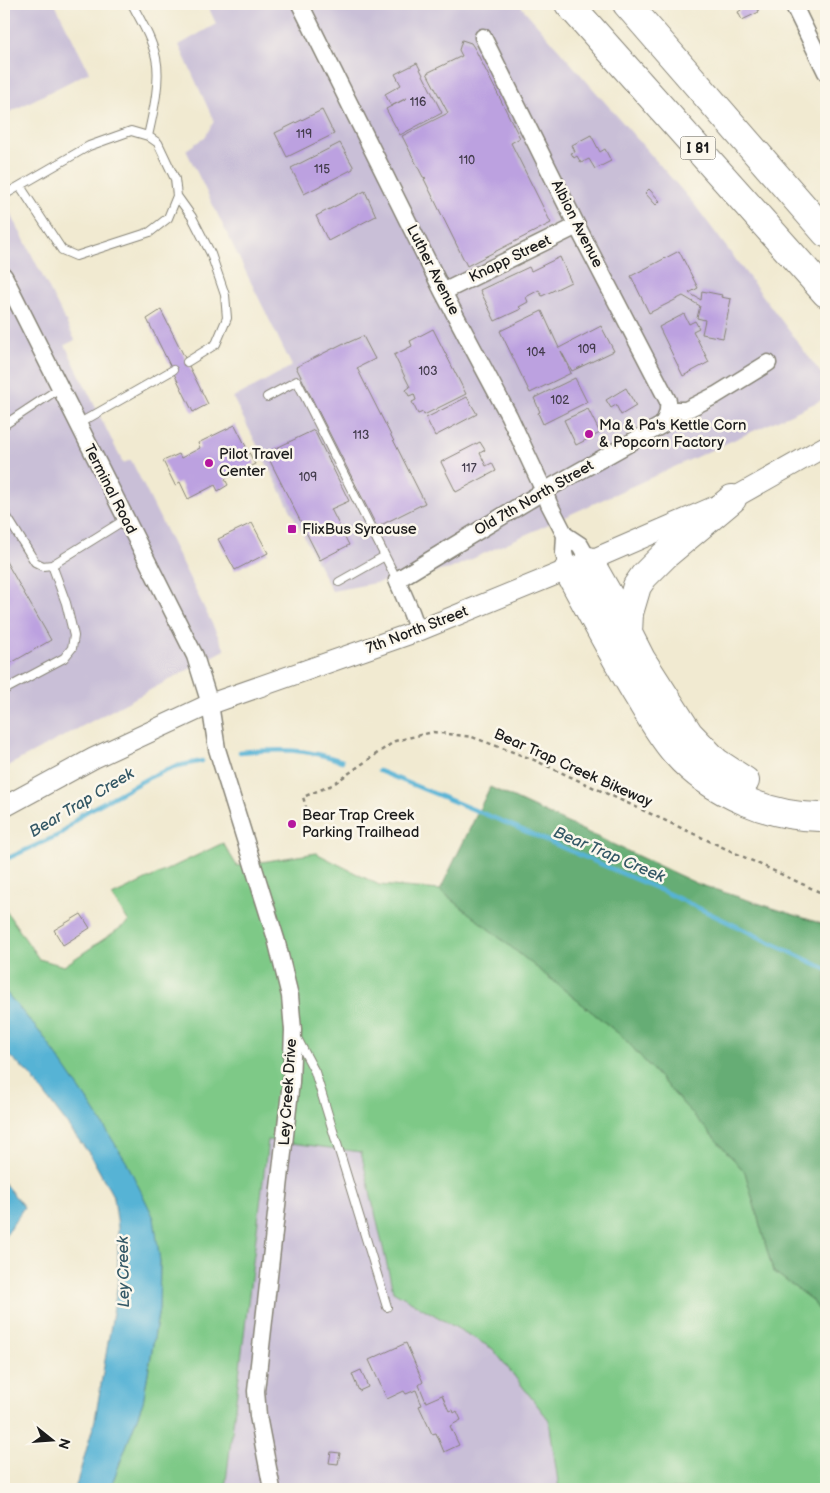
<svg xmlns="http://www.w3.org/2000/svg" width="830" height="1493" viewBox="0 0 830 1493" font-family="'Balsamiq Sans',sans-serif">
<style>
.industrial{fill:#c9bfd7}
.green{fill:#7ec987;stroke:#4d7252}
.forest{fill:#66ad74;stroke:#416448}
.water{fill:#57b3d5;stroke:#3a6878}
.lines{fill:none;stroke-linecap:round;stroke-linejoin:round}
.stream{stroke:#57b3d5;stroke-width:4.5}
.building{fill:#bca1e0}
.service-casing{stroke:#868376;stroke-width:10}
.minor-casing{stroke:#868376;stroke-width:19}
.tertiary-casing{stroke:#868376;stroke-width:22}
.motorway-casing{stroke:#868376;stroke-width:30}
.path{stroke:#868376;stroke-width:2.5;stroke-dasharray:4 4;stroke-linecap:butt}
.service{stroke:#fff;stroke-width:8}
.minor{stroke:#fff;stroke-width:16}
.tertiary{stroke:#fff;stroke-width:20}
.motorway{stroke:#fff;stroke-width:28}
.poi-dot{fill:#b5179e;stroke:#fbf7ec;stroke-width:2}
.labels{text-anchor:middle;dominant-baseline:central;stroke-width:5;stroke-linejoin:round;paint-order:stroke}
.number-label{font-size:12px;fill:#443d4d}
.shield{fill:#fbf7ec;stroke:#5f5e5a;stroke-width:1}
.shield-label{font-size:14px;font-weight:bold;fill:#1c1c1c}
.street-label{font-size:15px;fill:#1c1c1c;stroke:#fbf7ec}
.poi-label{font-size:15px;fill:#1c1c1c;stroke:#fbf7ec;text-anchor:start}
.water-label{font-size:16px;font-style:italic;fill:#345866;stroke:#fbf7ec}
</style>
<rect width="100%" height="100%" fill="#fbf7ec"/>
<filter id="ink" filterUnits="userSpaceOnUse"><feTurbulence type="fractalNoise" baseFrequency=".02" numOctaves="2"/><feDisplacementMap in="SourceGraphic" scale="10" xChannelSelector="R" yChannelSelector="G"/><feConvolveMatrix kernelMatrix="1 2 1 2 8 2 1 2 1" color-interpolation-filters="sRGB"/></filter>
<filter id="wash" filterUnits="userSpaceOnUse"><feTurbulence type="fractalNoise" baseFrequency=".0096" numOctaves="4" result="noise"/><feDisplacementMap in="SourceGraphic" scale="20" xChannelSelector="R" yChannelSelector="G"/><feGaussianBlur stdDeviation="1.12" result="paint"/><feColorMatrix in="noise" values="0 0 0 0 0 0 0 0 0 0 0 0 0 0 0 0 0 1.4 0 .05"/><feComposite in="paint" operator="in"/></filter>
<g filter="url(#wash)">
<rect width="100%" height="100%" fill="#f1ead1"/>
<path class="industrial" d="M4,4h51l34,68 -85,43z
M207,4h312l175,200 132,176v18l-376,171 -118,22 -99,-193 59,-32 -106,-216 19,-13 9,-16 -35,-76 37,-21z
M4,200l71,140 -10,5 58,118 8,-3 94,190 -221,118z
M268,1140l93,12 32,139 100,58 56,71 10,69h-334z"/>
<path class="green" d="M223,843l14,23 79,-13 63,32 61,5 183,147 122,135 28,99 40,30 13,20v168h-267l-10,-69 -56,-71 -100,-58 -32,-139 -93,-12 -43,349h-115l33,-87 16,-93 1,-48 -117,-225 -39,-46v-82l35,51 25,7 65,-44 -17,-26z"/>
<path class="forest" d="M490,787l208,97 128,41v396l-13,-20 -40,-30 -28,-99 -122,-135 -183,-147z"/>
<path class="water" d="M4,990l39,46 49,71 35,56 27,55 6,43 -1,48 -16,93 -33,87h-35l20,-69 23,-137v-56l-4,-29 -23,-42 -60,-80 -27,-26z
M4,1183l20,24 -20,31z"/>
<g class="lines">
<path class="stream" d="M240,752c39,-3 64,-4 102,9
M379,771l125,51 163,71 159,76
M4,860l57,-26 21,-20 66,-36 25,-11 29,-6"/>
</g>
<g id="blocks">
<path class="building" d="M738,4h17l4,8 -17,8 -4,-8 3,-2z
M462,40l9,3 4,6 45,89 -9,5 40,80 -84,43 -43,-87 2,-1 -3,-1 -21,-41 46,-23 -21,-40 35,-17 -3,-6z
M417,63l25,50 -42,22 -14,-26 21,-11 -16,8 -6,-12 16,-9 -6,-11z
M322,110l12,24 -47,23 -12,-24z
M591,135l9,17 5,-3 6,12 -16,8 -6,-10 -8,4 -4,-7 -3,2 -3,-5 4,-1 -3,-7z
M340,143l13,23v3l-49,25 -13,-26z
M649,189l11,12 -4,4 -11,-12z
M365,191l11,25 -48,25 -12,-25z
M679,251l19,37 -9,5 12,7 1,-9 20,4 -1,2 10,2 -8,39 -21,-4 3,-14 -8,-2 3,-12 -17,-10 -34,17 -18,-37z
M560,257l11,25 -29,14 -3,-6 -13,7 2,5 -9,5 2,2 -26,12 -15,-31 49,-23 2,4z
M161,310l47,94 -15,8 -46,-93z
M542,311l17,37 42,-22 13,25 -42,20 -11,-20 10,22 -41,20 -30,-62z
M684,314l5,10 6,-3 4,7 -6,3 16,31 -26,14 -24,-49z
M433,329l33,65 -42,21 -1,-3 -5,2 -6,-12 4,-2 -2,-6 -5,2 -3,-6 4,-3 -16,-32 18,-9 -2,-5z
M363,336l12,23 -18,9 68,135 -48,24 -81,-160 48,-24 1,1z
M575,378l12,24 -44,22 -5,-11 2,-1 -6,-14z
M626,388l10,18 -15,9 -5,-10 -5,3 -5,-8z
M467,397l10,17 -42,22 -9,-18z
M588,409l12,24 -24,12 -12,-25z
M235,425l20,39 -30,15 3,6 -10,6 -3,-6 -27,14 -8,-17 -5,3 -12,-24 16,-7 2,4 19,-10 -2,-5z
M314,430l35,71 -18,8 18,36 -29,15 -54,-107z
M480,442l5,8 -5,3 6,13 6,-3 4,8 -40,21 -15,-30z
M252,523l16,30 -33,17 -17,-31z
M4,558l47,82 -47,27z
M81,914l9,14 -27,17 -9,-15z
M406,1343l17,39 -4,3 7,17 16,-7 7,16 4,-1 1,3 3,-2 4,9 -11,6 9,19 -15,7 -8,-19 -4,1 -13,-28 3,-1 -6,-15 -10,4 -2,-3 -17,8 -18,-39z
M361,1370l7,17 -9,4 -7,-17z
M331,1452l9,1 -2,11 -9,-1z"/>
</g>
</g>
<g filter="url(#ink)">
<use href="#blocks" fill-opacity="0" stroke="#868376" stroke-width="1"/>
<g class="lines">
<defs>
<path id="service" d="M132,4c9,17 20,35 24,54 5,22 -3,56 -8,78
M4,195l85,-49 42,-15 17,5 10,7 17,36 2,17 -9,22 -18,14 -74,24 -14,-6 -42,-64
M177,196l15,21 19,37 14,41 2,23 -11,26 -29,18
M267,397l30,-16 100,199
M78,424l95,-54
M4,425l56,-37
M4,512l31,50 8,4 9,-1 74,-46
M339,582l46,-26
M4,690l60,-32 8,-10 2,-12 -8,-33 -14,-38
M296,1036l19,36 72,235"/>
<path id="minor" d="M300,4l143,288 66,124 35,75 5,13 16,31 15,10 9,16
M793,4l33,68
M4,276l191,380 15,48 7,45 59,190 14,57 3,34 -2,52 -35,309 2,25 14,73
M443,292l134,-66
M669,410h17l30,-15 52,-32
M565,535l-1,18 4,17
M418,631l-7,-19 -14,-32 147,-89 118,-66c5,-8 7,-14 6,-24l-91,-175 -94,-189"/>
<path id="tertiary" d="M4,807l90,-49 116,-54 208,-73 171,-70 143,-62 94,-53"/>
<path id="motorway" d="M569,4l257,289
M627,4l199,229
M589,561l21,37 31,61 48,75 27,28 29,19
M568,570c23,42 45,85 70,126 12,20 23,40 38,57 35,40 98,66 150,64
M628,633l1,-20 8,-27 7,-10 21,-21 67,-56"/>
</defs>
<use href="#service" class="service-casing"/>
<use href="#minor" class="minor-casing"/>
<use href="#tertiary" class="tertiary-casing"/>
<use href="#motorway" class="motorway-casing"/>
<path class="path" d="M309,817l-6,-20 29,-12 63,-44 38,-9 39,5 60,22 294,136"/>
<use href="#service" class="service"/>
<use href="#minor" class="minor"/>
<use href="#tertiary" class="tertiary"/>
<use href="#motorway" class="motorway"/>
</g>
</g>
<g class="poi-dot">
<circle cx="589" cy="434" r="5"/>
<circle cx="209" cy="463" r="5"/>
<rect x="287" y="524" width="10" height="10" rx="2.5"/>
<circle cx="292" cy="824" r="5"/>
</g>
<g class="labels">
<g class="number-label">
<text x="418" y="102">116</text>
<text x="304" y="134">119</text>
<text x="467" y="160">110</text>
<text x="322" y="169">115</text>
<text x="587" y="349">109</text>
<text x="536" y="352">104</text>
<text x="428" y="371">103</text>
<text x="560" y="400">102</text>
<text x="361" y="435">113</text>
<text x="469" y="468">117</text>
<text x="308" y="477">109</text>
</g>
<rect class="shield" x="680.5" y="136.5" width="35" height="23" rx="4"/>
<g class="shield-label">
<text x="698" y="148">I 81</text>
</g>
<g class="street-label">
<text transform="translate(577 224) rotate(63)">Albion Avenue</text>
<text transform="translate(510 259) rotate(-26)">Knapp Street</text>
<text transform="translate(433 270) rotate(63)">Luther Avenue</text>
<text transform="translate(110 489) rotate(63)">Terminal Road</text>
<text transform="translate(534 498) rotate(-30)">Old 7th North Street</text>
<text transform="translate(417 630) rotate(-21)">7th North Street</text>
<text transform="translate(573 768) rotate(24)">Bear Trap Creek Bikeway</text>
<text transform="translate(288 1092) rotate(-86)">Ley Creek Drive</text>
</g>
<g class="poi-label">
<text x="599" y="425">Ma &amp; Pa's Kettle Corn<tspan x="599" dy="17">&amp; Popcorn Factory</tspan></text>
<text x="219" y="454">Pilot Travel<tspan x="219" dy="17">Center</tspan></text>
<text x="302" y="529">FlixBus Syracuse</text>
<text x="302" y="815">Bear Trap Creek<tspan x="302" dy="17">Parking Trailhead</tspan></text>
</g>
<g class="water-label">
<text transform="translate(82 803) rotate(-31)">Bear Trap Creek</text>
<text transform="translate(609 855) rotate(23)">Bear Trap Creek</text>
<text transform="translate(124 1272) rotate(-91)">Ley Creek</text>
</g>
</g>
<rect width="830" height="1493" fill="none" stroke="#fbf7ec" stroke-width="20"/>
<g transform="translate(52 1440) rotate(107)" stroke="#fbf7ec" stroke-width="4" paint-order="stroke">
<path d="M0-4L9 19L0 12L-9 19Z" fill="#1c1c1c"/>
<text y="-8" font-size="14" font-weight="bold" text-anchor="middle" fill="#1c1c1c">N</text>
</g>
</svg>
